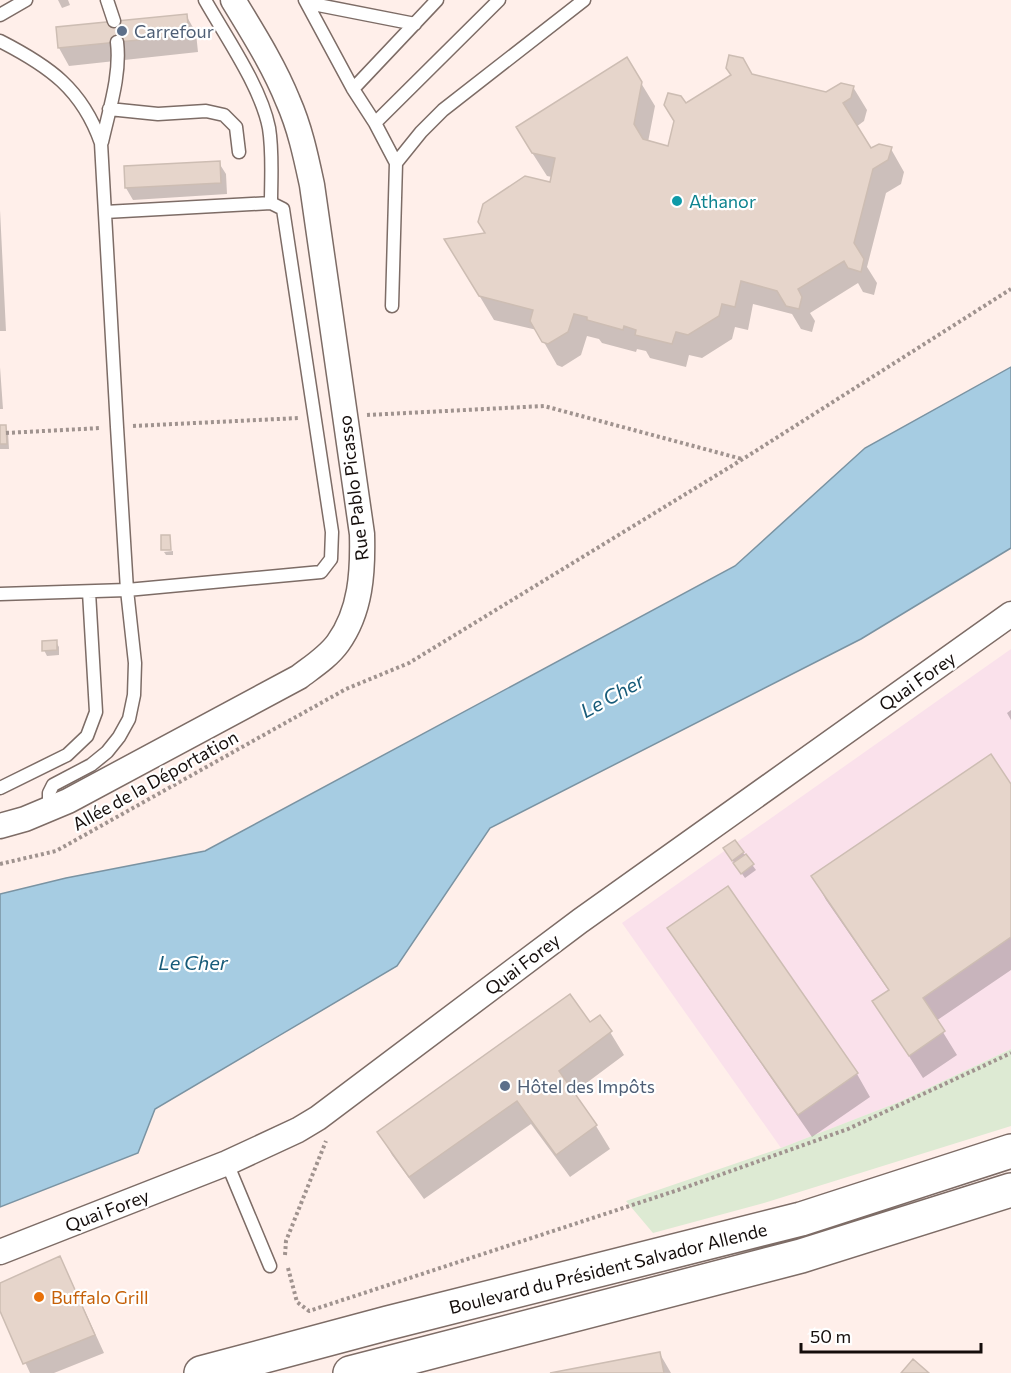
<svg xmlns="http://www.w3.org/2000/svg" width="1011" height="1373" viewBox="0 0 1011 1373" font-family="Commissioner,sans-serif">
<style>
.industrial{fill:#fae1eb}
.green{fill:#ddead3}
.water{fill:#a6cce2;stroke:#7a93a2;stroke-width:1.5}
.shadow{fill:#0003}
.building{fill:#e6d5cb;stroke:#cdbdb3;stroke-width:1.5}
.lines{fill:none;stroke-linecap:round;stroke-linejoin:round}
.lane-casing{stroke:#7d6c66;stroke-width:15}
.street-casing{stroke:#7d6c66;stroke-width:27}
.primary-casing{stroke:#7d6c66;stroke-width:36}
.path{stroke:#a0938f;stroke-width:4;stroke-dasharray:3 3;stroke-linecap:butt}
.lane{stroke:#fff;stroke-width:12}
.street{stroke:#fff;stroke-width:24}
.primary{stroke:#fff;stroke-width:33}
.service-dot{fill:#5c6f8a;stroke:#fff;stroke-width:2}
.culture-dot{fill:#0f9aa8;stroke:#fff;stroke-width:2}
.food-dot{fill:#e8710a;stroke:#fff;stroke-width:2}
.labels{text-anchor:middle;dominant-baseline:central;stroke-width:4.5;stroke-linejoin:round;paint-order:stroke}
.service-label{font-size:18px;fill:#4e5e75;stroke:#fff;text-anchor:start}
.culture-label{font-size:18px;fill:#0d838f;stroke:#fff;text-anchor:start}
.street-label{font-size:18px;fill:#140d0b;stroke:#fff}
.food-label{font-size:18px;fill:#c56008;stroke:#fff;text-anchor:start}
.water-label{font-size:20px;font-style:italic;fill:#175b79;stroke:#fff}
</style>
<rect width="100%" height="100%" fill="#ffefea"/>
<path class="industrial" d="M1011,649v400l-112,53 -118,46 -159,-225z"/>
<path class="green" d="M1011,1049v77l-247,77 -111,30 -27,-32 155,-53 118,-46z"/>
<path class="water" d="M1011,367v181l-150,91 -371,189 -93,138 -242,143 -17,44 -138,54v-313l66,-16 139,-27 530,-285 130,-118z"/>
<path class="shadow" d="M58,0h10l2,5 -8,3z
M186,15l10,18 2,19 -129,14 -10,-18z
M751,75l75,19 27,-7 14,23 -3,11 -8,6 15,23 20,-1 13,23 -3,12 -15,9 -19,74 10,16 -3,12 -11,-3 -5,-9 -48,30 5,8 -3,11 -11,-3 -9,-15 -39,-10 -5,26 -13,-3 -3,12 -30,19 -13,-3 -3,12 -36,-9 -4,-7 -9,-2 -1,3 -34,-9 -3,-4 -12,-3 -6,19 -19,12 -5,-2 -20,-35 -43,-10 -35,-58 28,-27 64,-51 1,-7 -5,-1 -16,-25 110,-68 14,23 -7,36 21,6 16,-43z
M219,163l7,11 1,20 -94,6 -7,-12 -1,-20z
M0,210l6,121h-6z
M0,367l3,42h-3z
M0,426h5l3,6 1,17h-9z
M173,551v4h-7l-2,-3z
M56,642l3,5v8l-12,1 -3,-6z
M1011,710v10l-4,-7z
M1011,786v184l-75,51 21,34 -34,23 -49,-76 15,-11 -63,-91 -13,-24z
M735,842l21,28 -11,8 -17,-24z
M669,928l188,146 13,23 -58,40 -129,-186z
M590,1024l20,8 14,23 -51,38 23,33 14,23 -40,28 -39,-53 -107,75 -32,-44 -13,-23z
M59,1258l10,18 35,77 -50,20h-24l-30,-66v-23z
M660,1354l11,19h-113z"/>
<path class="building" d="M187,14l2,21 -131,13 -2,-21z
M729,55l14,3 9,16 74,18 15,-9 13,3 -3,12 -8,5 28,45 8,-4 13,3 -4,13 -15,9 -19,74 10,16 -3,13 -13,-4 -4,-7 -46,28 4,8 -3,12 -13,-3 -9,-15 -36,-10 -6,26 -13,-3 -3,12 -31,19 -12,-3 -4,12 -37,-9 1,-5 -12,-4 -1,4 -36,-10v-3l-13,-3 -6,18 -20,12 -6,-2 -12,-21 3,-11 -54,-14 -35,-57 41,-6 -7,-11 5,-18 42,-28 25,6 5,-24 -23,-5 -16,-26 111,-70 15,25 -8,42 9,15 25,7 6,-25 -10,-16 4,-12 13,3 5,7 45,-28 -5,-7z
M220,161l1,22 -96,5 -1,-22z
M0,425h6l1,19h-7z
M161,535h9l1,15h-10z
M57,640v10l-15,1v-10z
M991,754l20,30v153l-88,61 22,33 -36,25 -37,-55 17,-11 -78,-114z
M735,840l9,12 -12,9 -9,-13z
M746,854l8,10 -13,10 -8,-11z
M728,886l130,187 -60,42 -131,-187z
M570,994l20,28 10,-7 12,16 -53,40 38,54 -41,30 -39,-54 -108,76 -32,-45z
M60,1256l35,79 -72,29 -23,-53v-28z
M660,1352l4,21h-114z
M913,1359l16,14h-28z"/>
<g class="lines">
<defs>
<path id="lane" d="M107,0l7,21
M205,0c21,37 56,87 64,128 4,25 2,50 2,75
M305,0l48,89 22,34 124,-123
M308,3l107,21
M0,15l26,-15
M0,41c49,25 82,48 101,102l16,284 10,163 8,73 -1,32 -5,24 -10,18 -12,15 -16,13 -38,20 -4,8v16
M353,89l84,-89
M109,109l49,5 48,-3 18,4 12,12 3,25
M375,123l21,40 25,-31 22,-22 141,-110
M102,142c7,-32 19,-67 15,-100
M392,306l4,-143
M0,594l127,-4 194,-18 10,-13 1,-27 -49,-323 -12,-6 -166,9
M0,788l67,-33 20,-19 9,-24 -7,-120
M227,1163l43,103"/>
<path id="street" d="M0,826l25,-7 43,-18 231,-124c13,-10 29,-20 39,-34 23,-32 25,-71 24,-109l-50,-349c-6,-28 -12,-57 -24,-84 -14,-35 -35,-68 -55,-101
M0,1252l227,-89 71,-33 20,-12 262,-197 431,-307"/>
<path id="primary" d="M201,1373l187,-50 413,-104 210,-68
M350,1373l451,-117 210,-66"/>
</defs>
<use href="#lane" class="lane-casing"/>
<use href="#street" class="street-casing"/>
<use href="#primary" class="primary-casing"/>
<path class="path" d="M367,415l177,-9 198,53
M133,426l166,-8
M6,433l95,-5
M0,864l56,-13 290,-162 63,-26 334,-204 268,-170
M285,1255l1,-14 40,-100
M288,1268l9,34 12,9 369,-121 170,-61 163,-76"/>
<use href="#lane" class="lane"/>
<use href="#street" class="street"/>
<use href="#primary" class="primary"/>
</g>
<g class="service-dot">
<circle cx="122" cy="31" r="6"/>
<circle cx="505" cy="1086" r="6"/>
</g>
<circle class="culture-dot" cx="677" cy="201" r="6"/>
<circle class="food-dot" cx="39" cy="1297" r="6"/>
<g class="labels">
<g class="service-label">
<text x="134" y="31">Carrefour</text>
<text x="517" y="1086">Hôtel des Impôts</text>
</g>
<g class="culture-label">
<text x="689" y="201">Athanor</text>
</g>
<g class="street-label">
<text transform="translate(353 488) rotate(-97)">Rue Pablo Picasso</text>
<text transform="translate(917 681) rotate(-35)">Quai Forey</text>
<text transform="translate(155 780) rotate(-29)">Allée de la Déportation</text>
<text transform="translate(522 964) rotate(-37)">Quai Forey</text>
<text transform="translate(107 1210) rotate(-21)">Quai Forey</text>
<text transform="translate(608 1268) rotate(-14)">Boulevard du Président Salvador Allende</text>
</g>
<g class="food-label">
<text x="51" y="1297">Buffalo Grill</text>
</g>
<g class="water-label">
<text transform="translate(612 695) rotate(-29)">Le Cher</text>
<text x="193" y="962">Le Cher</text>
</g>
</g>
<path d="M801 1343v9h180v-9" fill="none" stroke="#140d0b" stroke-width="3"/>
<text x="810" y="1343" font-size="18" fill="#140d0b" stroke="#ffffff" stroke-width="4.5" paint-order="stroke">50 m</text>
</svg>
